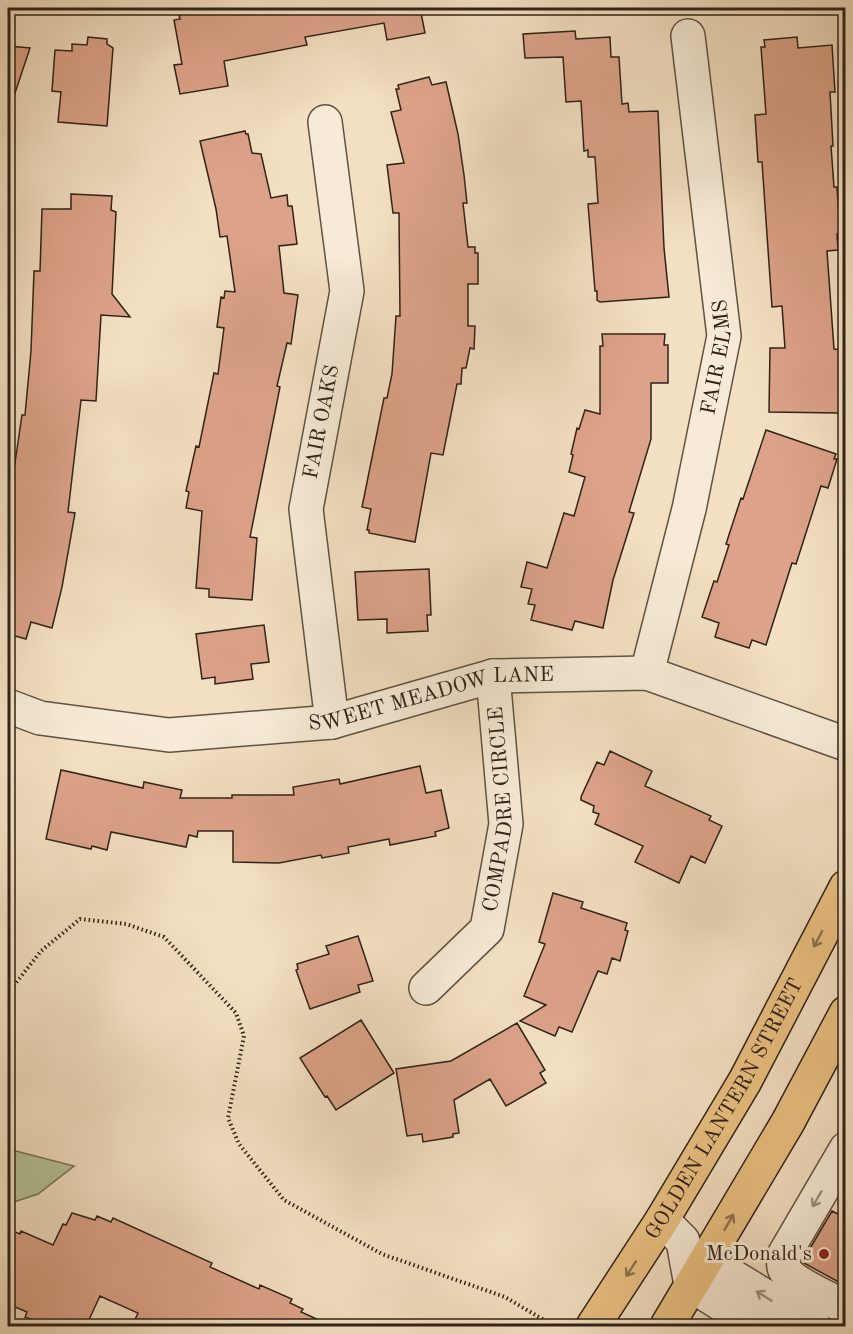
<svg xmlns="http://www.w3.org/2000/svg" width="853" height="1334" viewBox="0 0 853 1334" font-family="'Old Standard TT',serif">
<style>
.green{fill:#b5c398;stroke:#727358;stroke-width:1.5}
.building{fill:#dda38a;stroke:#2f2318;stroke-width:1.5}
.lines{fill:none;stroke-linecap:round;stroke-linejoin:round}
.minor-casing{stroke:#605242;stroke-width:36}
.major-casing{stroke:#2f2318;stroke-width:36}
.path{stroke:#2f2318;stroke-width:4;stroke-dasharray:1.5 3;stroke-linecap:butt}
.minor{stroke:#f7ebd7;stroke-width:33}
.major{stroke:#eac081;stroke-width:33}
.oneway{stroke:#8c724c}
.oneway2{stroke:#9d9181}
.poi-dot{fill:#8f2418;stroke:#f7ebd7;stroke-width:2}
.labels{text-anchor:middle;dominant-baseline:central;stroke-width:6;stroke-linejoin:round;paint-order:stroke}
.street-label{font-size:21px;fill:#2f2318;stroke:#f7ebd7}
.poi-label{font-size:21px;fill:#2f2318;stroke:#f7ebd7;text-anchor:end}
</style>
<rect width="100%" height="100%" fill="#f3e0c2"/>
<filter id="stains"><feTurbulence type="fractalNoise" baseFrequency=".00333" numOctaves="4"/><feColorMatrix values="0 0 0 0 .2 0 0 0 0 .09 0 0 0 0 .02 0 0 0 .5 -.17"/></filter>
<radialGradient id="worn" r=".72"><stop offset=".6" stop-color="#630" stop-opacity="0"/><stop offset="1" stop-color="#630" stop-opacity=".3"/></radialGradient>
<path class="green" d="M8,1149l66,17 -36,28 -30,10z"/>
<path class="building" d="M221,8h199l5,25 -38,7 -3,-17 -79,14 2,8 -83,16 4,25 -48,8 -6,-29 8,-1 -8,-44 6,-1 -1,-4z
M575,31l1,8 34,-2 1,20h8l3,47 6,-1 1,9 29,-1 6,137 5,49 -69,5 -3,-2v-9h-2l-7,-87 10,-1 -3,-46h-7v-7l-4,1 -3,-50 -15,1 -3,-45 -38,1 -2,-24z
M88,37l19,2v5l6,4 -6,78 -49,-4 3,-30 -9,-1 3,-41 17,1v-7l15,1z
M797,37l1,11 34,-3 3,47h-5l3,54h-2l3,41h3l3,47h-3l1,16 -11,1 7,98 11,1 -1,46h-5v17l-70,-1 1,-64h15l-3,-42 -10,1 -10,-145h-4l-3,-47 11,-1 -5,-67h4l-1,-7z
M8,46l22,2 -19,57h-3z
M429,77l3,8 14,-3 12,52 6,41 3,28h-4l5,44h7v6h3v31h-10v42h7l-1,23 -4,-1 -4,20h-4l-1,16h-4l-14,71 -12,-2 -16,89 -46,-9v-3h-2l4,-21 -9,-2 22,-109h3l5,-24 4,-58h4l-1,-103h-6l-6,-48 17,-2 -13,-51 10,-2 -5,-21h3l-1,-4z
M245,131l1,3h2l4,19 9,1 10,44 16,-3 1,11h4l5,38 -18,2 5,47 14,2 -7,49 -4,-1 -10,43 3,1 -30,150 7,1 -5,62 -43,-3v-8l-13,-1 6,-77 -16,-3 3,-16 -3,-1 10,-45 3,1 15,-74 4,1 6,-46 -7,-1 4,-30 3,1 1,-7 10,1 -8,-56 -7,1 -4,-28 -16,-68z
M71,194l41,2 -1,14 5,2 -4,82 18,23 -29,-2 -5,86 -15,-1 -13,112 7,1 -13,74 -10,41 -21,-6 -5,17 -18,-5v-133l2,-11h1l11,-75h3l6,-64 3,-80h6l2,-62h29z
M602,334h63l-1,11h4v38h-17v56l-22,73 5,1 -21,67 -10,48 -28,-7 -3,9 -41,-10 4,-15 -7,-1 4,-15 -11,-2 6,-25 20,6 17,-55 10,3 11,-39 -16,-5 4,-17 -2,-1 6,-26 2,1 6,-19 15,4v-68h3z
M766,430l70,24 -2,5h3l-9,29 -7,-2 -25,78 -4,-1 -26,82 -14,-5 -3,8 -34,-11 4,-14 -17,-6 12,-36 3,1 12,-37 -3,-1 15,-46 2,1z
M429,569l2,46h-4l1,16 -41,2v-14l-29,1 -3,-48z
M264,625l5,37 -18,2 2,15 -38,5v-7l-13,2 -6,-45z
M610,751l42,20 -7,15 66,30 -2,4 13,6 -17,37 -14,-7 -12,27 -44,-21 8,-16 -48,-22 4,-10 -6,-2 1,-6 -13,-6v-3l16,-35 7,3z
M420,766l6,27 15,-3 8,38 -14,4 1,4 -46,9 -1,-6 -41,8 1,6 -27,5 -1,-3 -42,8 -46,-1v-31h-35l-1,6 -8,-2 -3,12 -75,-15 -4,18 -15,-4 -1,3 -45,-10 15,-69 82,18 1,-6 38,8 -2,8h52v-3h62l-1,-8 46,-8 1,5z
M553,893l30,9 -2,6 46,15 -2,7 3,1 -8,30 -8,-3 -5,16 -9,-3 -26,61 -13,-5 -4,9 -35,-15 26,-16 -22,-9 21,-52 -6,-2z
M358,936l15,45 -15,4 2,7 -50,17 -14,-39 2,-1 -1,-5 32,-10 -3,-8z
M361,1020l33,53 -58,37 -9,-14 -2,1 -25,-39z
M517,1023l28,47 -5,3 6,10 -40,23 -16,-27 -36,21 5,33 -6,1v3l-30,5 -1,-8 -15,2 -11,-67 55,-8z
M832,1211l14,7v68l-44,-24z
M72,1213l23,7 2,-4 14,6 2,-4 99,45 -2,4 49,22 1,-4 32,14 -2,4 13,6 -2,3 31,14h-200l6,-13 -38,-17 -14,30h-53l2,-5 -10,-4 2,-5 -19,-8v-75l12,5 1,-3 32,14 10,-21 3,1z"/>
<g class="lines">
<defs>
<g id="minor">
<path d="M325,122l22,169 -41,218 26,213"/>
<path id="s1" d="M647,673l42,-164 35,-173 -36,-300"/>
<path id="s2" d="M8,706l32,12 129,17 163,-13 161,-46 154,-3 199,71"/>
<path id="s3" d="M426,988l61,-59 19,-105 -13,-148"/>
<path d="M846,1149l-62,106c0,6 -2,12 3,18 10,12 44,26 59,35"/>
<path d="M662,1220l21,21 8,44 65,41"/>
<path d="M706,1260l108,66"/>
</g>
<g id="major">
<path id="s4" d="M593,1326l69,-106 83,-139 101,-194"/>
<path d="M667,1326l121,-204 58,-109"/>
</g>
</defs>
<use href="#minor" class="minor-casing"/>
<use href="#major" class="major-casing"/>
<path class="path" d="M8,993l33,-42 39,-32 46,5 38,13 72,76 8,23 -16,82 11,26 45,56 98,54 123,43 49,29"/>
<use href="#minor" class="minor"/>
<use href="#major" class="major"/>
</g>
<defs><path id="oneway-shaft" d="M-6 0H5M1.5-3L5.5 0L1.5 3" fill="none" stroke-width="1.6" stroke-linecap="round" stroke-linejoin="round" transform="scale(1.5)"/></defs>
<g class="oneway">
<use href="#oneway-shaft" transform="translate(818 939) rotate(118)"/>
<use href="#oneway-shaft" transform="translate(729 1222) rotate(-60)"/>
<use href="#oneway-shaft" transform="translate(631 1269) rotate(123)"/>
</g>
<g class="oneway2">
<use href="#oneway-shaft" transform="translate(817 1199) rotate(120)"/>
<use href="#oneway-shaft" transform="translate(764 1296) rotate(-148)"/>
</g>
<circle class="poi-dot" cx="824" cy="1254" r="6"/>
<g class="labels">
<g class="street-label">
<text stroke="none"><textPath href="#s1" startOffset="324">FAIR ELMS</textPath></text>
<text transform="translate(322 422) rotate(-79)">FAIR OAKS</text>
<text stroke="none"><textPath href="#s2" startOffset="430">SWEET MEADOW LANE</textPath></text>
<text stroke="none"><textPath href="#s3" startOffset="206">COMPADRE CIRCLE</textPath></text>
<text stroke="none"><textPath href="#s4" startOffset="254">GOLDEN LANTERN STREET</textPath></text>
</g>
<g class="poi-label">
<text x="812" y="1254">McDonald's</text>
</g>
</g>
<rect width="853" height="1334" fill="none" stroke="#f3e0c2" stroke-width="30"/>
<rect x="9" y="9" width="835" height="1316" fill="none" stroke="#2f2318" stroke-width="3"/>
<rect x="15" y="15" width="823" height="1304" fill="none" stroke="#2f2318" stroke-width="1.5"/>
<rect width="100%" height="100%" filter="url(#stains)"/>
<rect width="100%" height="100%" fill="url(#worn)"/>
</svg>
